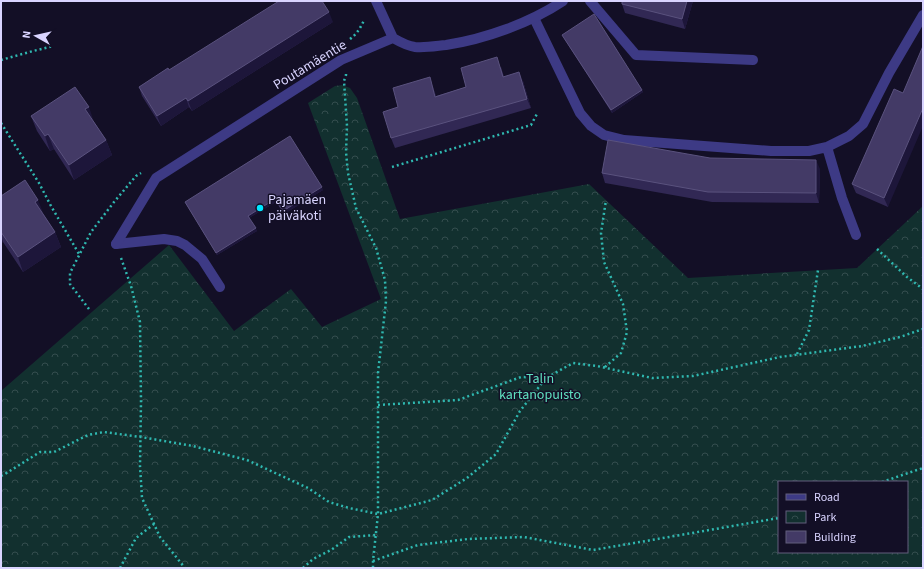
<svg xmlns="http://www.w3.org/2000/svg" width="924" height="569" viewBox="0 0 924 569" font-family="'Source Sans 3',sans-serif">
<style>
.park{fill:url(#park-crowns);fill-rule:evenodd}
.lines{fill:none;stroke-linecap:round;stroke-linejoin:round}
.path{stroke:#2fb8b0;stroke-width:2.5;stroke-dasharray:2 3;stroke-linecap:butt}
.service{stroke:#3d3a85;stroke-width:10}
.minor{stroke:#3d3a85;stroke-width:10}
.wall{fill:#312854}
.shaded-wall{fill:#1d163a}
.building{fill:#433a66;stroke:#5a527e}
.poi-dot{fill:#00e5ff;stroke:#130f26;stroke-width:1.5}
.labels{text-anchor:middle;dominant-baseline:central;stroke-width:3;stroke-linejoin:round;paint-order:stroke}
.street-label{font-size:14px;fill:#d9d4ff;stroke:#130f26}
.poi-label{font-size:14px;fill:#d9d4ff;stroke:#130f26;text-anchor:start}
.park-label{font-size:14px;fill:#5fe0c0;stroke:#130f26}
</style>
<defs>
<pattern id="park-crowns" width="20" height="18" patternUnits="userSpaceOnUse"><rect width="20" height="18" fill="#12302f"/><path d="M2 6a3 3 0 1 1 6 0M12 15a3 3 0 1 1 6 0" fill="none" stroke="#344d4e"/></pattern>
</defs>
<rect width="100%" height="100%" fill="#130f26"/>
<path class="park" d="M342,85l8,3 7,10 43,121 189,-35 99,94 169,-10 66,-62v362h-922v-177l168,-146 65,86 57,-42 31,38 59,-28 -73,-196 27,-17zM779,482h128v70h-128z"/>
<g class="lines">
<path class="path" d="M350,39c7,-5 11,-12 14,-19
M1,60l32,-9 21,-5
M346,74v1l-2,6 3,45 -1,26 2,21 8,35 20,40 9,32 1,21 -8,72v141l-5,47v7
M1,123l38,60 12,23 28,48
M392,167l139,-42 7,-13
M877,249l30,28 16,12
M121,258l10,28 9,36 1,79 -1,65 2,32 18,39 25,31
M89,309l-19,-25v-11l21,-41 23,-30 22,-26 5,-3
M797,354l12,-24 9,-60
M605,367l16,-14 6,-21 -4,-28 -19,-42 -3,-29 5,-33
M378,405l80,-5 63,-23 24,1
M1,476l4,-2 35,-22h14l34,-17 16,-3 37,5 52,9 54,14 61,28 21,14 20,6 29,6 54,-14 35,-22 29,-24 24,-43 26,-33 27,-15 24,3 55,12 41,-2 87,-19 82,-11 38,-9 23,-8
M882,482l41,-14
M373,561l45,-16 50,-6 56,-2 69,13 47,-8 139,-24
M120,568l16,-30 18,-14
M303,568l10,-9 18,-9 18,-13 27,-2"/>
<path class="service" d="M590,1l46,54 117,5
M534,18l46,95 11,13 13,9 20,5 147,11h38l18,-4 22,-11 14,-12 26,-51 34,-58
M827,147l15,51 14,37
M116,244l48,-5 13,2 8,4 17,14 18,28"/>
<path class="minor" d="M376,1l17,37
M393,38c7,4 14,8 22,9 10,1 21,-1 31,-2 39,-6 84,-22 117,-44
M116,244l40,-66 185,-118 52,-22"/>
</g>
<path class="wall" d="M622,1h71l-8,28 -60,-16 -3,-9z
M333,22l-141,89 -3,-4 -28,19 -19,-30 -3,-9 30,-17z
M562,35l80,55 1,2 -31,21 -49,-76z
M501,67l3,10 19,4 8,27 -136,40 -4,-10 7,-31 35,-20 3,9 30,-9z
M903,93l-15,114 -32,-14 -4,-9z
M31,116l63,6 12,18 6,15 -38,25 -20,-31 -4,2 -13,-20z
M710,158l110,11 -1,34 -107,-1 -107,-19 -3,-10z
M323,190l-39,24 -8,-12 -27,16 8,13 -40,24 -31,-51 -1,-2z
M1,196l43,19 11,17 6,15 -38,25 -20,-30 -2,1z"/>
<path class="shaded-wall" d="M687,1h6l-8,28 -3,-10z
M329,12l4,10 -141,89 -4,-10z
M519,72l4,9 8,27 -4,-9z
M430,77l3,10 6,19 -4,-9z
M642,90l1,2 -31,21 -1,-3z
M186,98l3,9 -28,19 -4,-10z
M89,107l5,15 -9,-13z
M923,108v18l-35,81 -4,-9z
M48,134l6,15 -4,2 -5,-15z
M106,140l6,15 -38,25 -5,-15z
M816,160l4,9 -1,34 -3,-10z
M322,187l1,3 -39,24 -1,-3z
M275,199l1,3 -27,16 -1,-2z
M38,200l6,15 -9,-13z
M256,228l1,3 -40,24 -1,-2z
M55,232l6,15 -38,25 -5,-15z
M1,236l2,6 -2,1z"/>
<path class="building" d="M279,1h43l7,11 -141,89 -2,-3 -29,18 -18,-29 29,-19 1,2z
M622,1h65l-5,18 -60,-15z
M594,14l48,76 -31,20 -49,-75z
M923,46v62l-39,90 -32,-14 42,-95 9,4z
M497,57l6,20 16,-5 8,27 -136,39 -8,-26 15,-5 -5,-19 37,-11 5,20 31,-10 -5,-19z
M75,87l14,20 -4,2 21,31 -37,25 -21,-31 -3,2 -14,-20z
M290,136l32,51 -39,24 -8,-12 -27,17 8,12 -40,25 -31,-51z
M608,140l102,18 106,2v33l-108,-1 -106,-19z
M25,180l13,20 -3,2 20,30 -37,25 -17,-25v-36z"/>
<circle class="poi-dot" cx="260" cy="208" r="4"/>
<g class="labels">
<g class="street-label">
<text transform="translate(310 65) rotate(-31)">Poutamäentie</text>
</g>
<g class="poi-label">
<text x="268" y="200">Pajamäen<tspan x="268" dy="16">päiväkoti</tspan></text>
</g>
<g class="park-label">
<text x="540" y="379">Talin<tspan x="540" dy="16">kartanopuisto</tspan></text>
</g>
</g>
<rect width="924" height="569" fill="none" stroke="#d9d4ff" stroke-width="4"/>
<rect x="778" y="481" width="130" height="72" fill="#130f26" stroke="#625e7d"/>
<rect x="786" y="494" width="20" height="6" fill="#3d3a85" stroke="#625e7d"/>
<text x="814" y="501" font-size="12" fill="#d9d4ff">Road</text>
<rect x="786" y="511" width="20" height="12" fill="url(#park-crowns)" stroke="#625e7d"/>
<text x="814" y="521" font-size="12" fill="#d9d4ff">Park</text>
<rect x="786" y="531" width="20" height="12" fill="#433a66" stroke="#625e7d"/>
<text x="814" y="541" font-size="12" fill="#d9d4ff">Building</text>
<g transform="translate(36 36) rotate(278)" stroke="#130f26" stroke-width="3" paint-order="stroke">
<path d="M0-3L7 15L0 10L-7 15Z" fill="#d9d4ff"/>
<text y="-6" font-size="11" font-weight="bold" text-anchor="middle" fill="#d9d4ff">N</text>
</g>
</svg>
